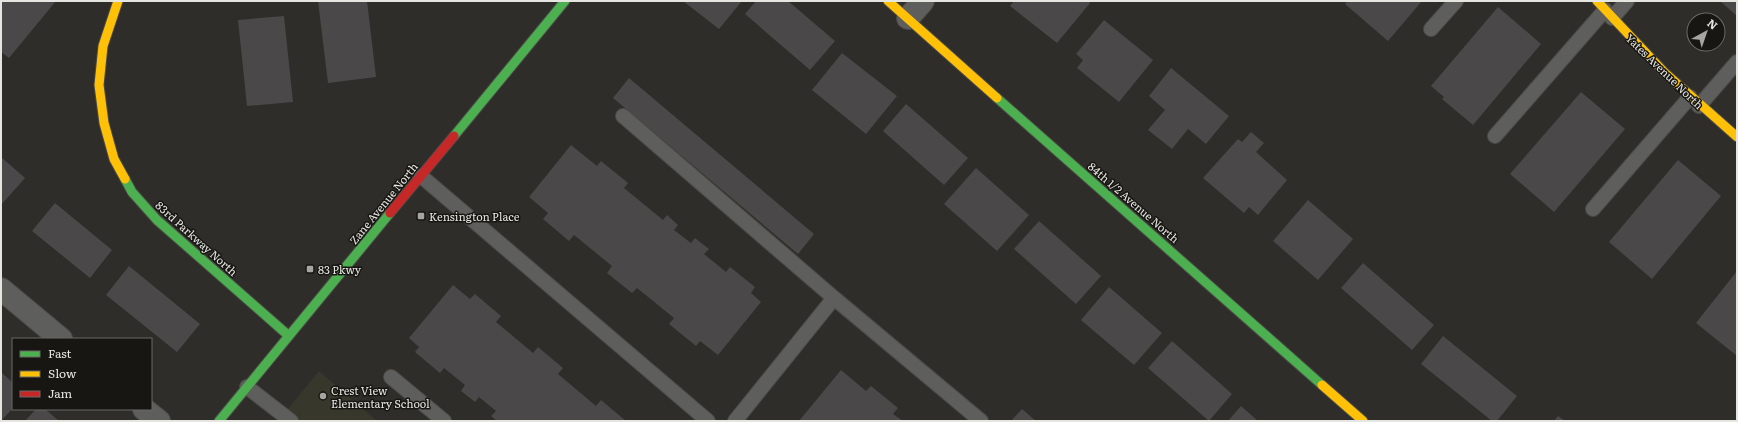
<svg xmlns="http://www.w3.org/2000/svg" width="1738" height="422" viewBox="0 0 1738 422" font-family="Literata,serif">
<style>
.built{fill:#38372b}
.building{fill:#4b4849}
.lines{fill:none;stroke-linecap:round;stroke-linejoin:round}
.lane-casing{stroke:#4b4a47;stroke-width:16}
.street-casing{stroke:#4b4a47;stroke-width:24}
.fast-casing{stroke:#4b4a47;stroke-width:11}
.slow-casing{stroke:#4b4a47;stroke-width:11}
.jam-casing{stroke:#4b4a47;stroke-width:11}
.lane{stroke:#5e5e5c;stroke-width:14}
.street{stroke:#5e5e5c;stroke-width:22}
.fast{stroke:#4caf50;stroke-width:9}
.slow{stroke:#ffc107;stroke-width:9}
.jam{stroke:#c62828;stroke-width:9}
.poi-dot{fill:#a6a5a1;stroke:#171613;stroke-width:1.5}
.labels{text-anchor:middle;dominant-baseline:central;stroke-width:3;stroke-linejoin:round;paint-order:stroke}
.street-label{font-size:11px;fill:#e6e6e1;stroke:#171613}
.poi-label{font-size:11px;fill:#e6e6e1;stroke:#171613;text-anchor:start}
</style>
<rect width="100%" height="100%" fill="#2e2d29"/>
<path class="built" d="M319,371l58,50h-99z"/>
<path class="building" d="M1,1h55l-47,57 -8,-6z
M318,1h49l9,76 -48,6z
M683,1h59l-23,28z
M756,1h32l47,40 -25,29 -65,-56z
M1014,1h74l2,2 -33,40 -47,-37z
M1347,1h75l-34,40 -43,-37z
M1720,1h17v15z
M1498,7l43,37 -68,81 -31,-26 2,-2 -13,-11z
M284,16l9,86 -46,4 -9,-86z
M1104,20l49,40 -34,42 -42,-34 6,-8 -7,-6z
M842,53l55,43 -31,38 -54,-44z
M1171,68l58,48 -23,28 -18,-15 -16,20 -24,-19 17,-20 -16,-14z
M629,78l185,156 -16,20 -185,-156z
M1581,92l44,37 -71,83 -44,-38z
M906,104l62,54 -24,27 -61,-54z
M1251,132l13,11 -8,9 31,28 -29,35 -9,-8 -5,6 -41,-35 35,-39 4,3z
M571,145l26,21 4,-5 27,22 -4,5 39,32 4,-5 11,10 -4,5 17,13 4,-5 14,11 -5,5 22,18 4,-5 25,20 -4,6 10,9 -43,53 -18,-14 -4,5 -27,-22 5,-6 -37,-30 -5,5 -25,-20 5,-7 -38,-31 -5,6 -26,-22 5,-6 -19,-16z
M1,157l24,21 -24,27z
M1678,160l43,36 -69,83 -43,-37z
M976,168l53,47 -32,36 -53,-47z
M1308,200l45,39 -35,41 -45,-39z
M55,203l57,47 -22,28 -58,-47z
M1039,221l62,55 -25,28 -62,-55z
M1363,263l71,62 -22,25 -71,-62z
M129,266l71,58 -23,28 -71,-57z
M1737,271v85l-41,-33z
M453,285l17,14 5,-5 26,22 -5,6 37,31 5,-6 25,21 -5,6 38,32 5,-6 25,21h-129l-6,-5 5,-5 -17,-14 -4,5 -14,-11 4,-6 -21,-17 -4,5 -25,-21 4,-5 -10,-9z
M1109,287l53,46 -28,32 -53,-45z
M1443,336l74,60 -20,25h-5l-71,-57z
M1172,341l60,53 -23,27 -61,-53z
M841,370l25,21 5,-5 27,22 -5,6 10,7h-104z
M1,372l12,11v25l-12,13z
M1241,406l17,15h-30z
M36,409h9l14,12h-34z
M1022,409l14,12h-25z
M1558,416l7,5h-11z"/>
<g class="lines">
<defs>
<path id="lane" d="M1612,18l15,-17
M1431,29l25,-28
M1699,106l38,-44
M623,116l211,182 -99,123
M1495,136l110,-126
M421,176l287,245
M1593,209l97,-112
M834,298l147,123
M391,377l53,44
M247,387l44,34"/>
<path id="street" d="M908,18l15,-17
M1,289l60,50
M144,409l15,12"/>
<path id="fast" d="M997,98l325,287
M454,136l111,-135
M125,179l7,13 25,28 132,116
M219,421l171,-208"/>
<path id="slow" d="M118,1l-15,45 -4,39 5,38 10,36 11,20
M888,1l109,97
M1597,1l67,71 73,65
M1322,385l41,36"/>
<path id="jam" d="M390,213l64,-77"/>
</defs>
<use href="#lane" class="lane-casing"/>
<use href="#street" class="street-casing"/>
<use href="#fast" class="fast-casing"/>
<use href="#slow" class="slow-casing"/>
<use href="#jam" class="jam-casing"/>
<use href="#lane" class="lane"/>
<use href="#street" class="street"/>
<use href="#fast" class="fast"/>
<use href="#slow" class="slow"/>
<use href="#jam" class="jam"/>
</g>
<g class="poi-dot">
<rect x="417" y="212" width="8" height="8" rx="2"/>
<rect x="306" y="265" width="8" height="8" rx="2"/>
<circle cx="323" cy="396" r="4"/>
</g>
<g class="labels">
<g class="street-label">
<text transform="translate(1665 71) rotate(44)">Yates Avenue North</text>
<text transform="translate(1134 202) rotate(41)">84th 1/2 Avenue North</text>
<text transform="translate(383 203) rotate(-51)">Zane Avenue North</text>
<text transform="translate(197 238) rotate(42)">83rd Parkway North</text>
</g>
<g class="poi-label">
<text x="429" y="216">Kensington Place</text>
<text x="318" y="269">83 Pkwy</text>
<text x="331" y="390">Crest View<tspan x="331" dy="13">Elementary School</tspan></text>
</g>
</g>
<rect width="1738" height="422" fill="none" stroke="#e6e6e1" stroke-width="4"/>
<rect x="12" y="338" width="140" height="72" fill="#171613" stroke="#6a6965"/>
<rect x="20" y="351" width="20" height="6" fill="#4caf50" stroke="#6a6965"/>
<text x="48" y="358" font-size="12" fill="#e6e6e1">Fast</text>
<rect x="20" y="371" width="20" height="6" fill="#ffc107" stroke="#6a6965"/>
<text x="48" y="378" font-size="12" fill="#e6e6e1">Slow</text>
<rect x="20" y="391" width="20" height="6" fill="#c62828" stroke="#6a6965"/>
<text x="48" y="398" font-size="12" fill="#e6e6e1">Jam</text>
<g transform="translate(1706 32) rotate(40)"><circle r="19" fill="#171613" stroke="#6a6965"/>
<path d="M0-3L7 15L0 10L-7 15Z" fill="#a6a5a1"/>
<text y="-6" font-size="11" font-weight="bold" text-anchor="middle" fill="#e6e6e1">N</text>
</g>
</svg>
